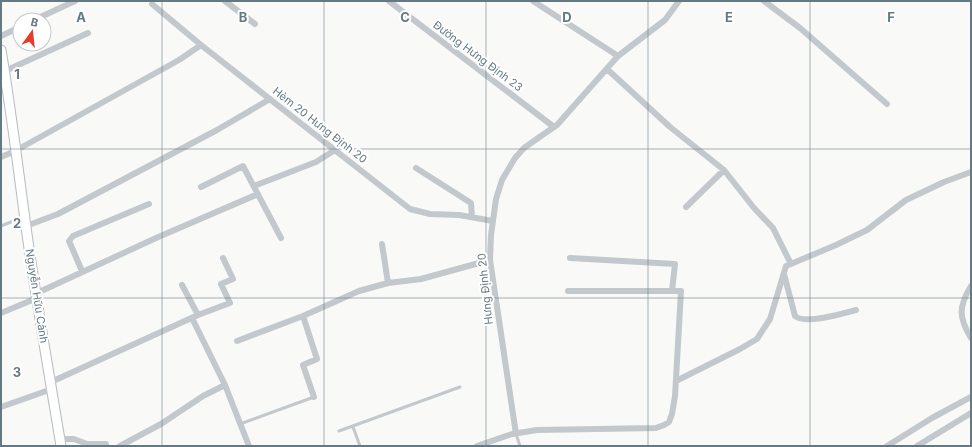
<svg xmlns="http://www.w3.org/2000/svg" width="972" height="447" viewBox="0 0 972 447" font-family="Inter,sans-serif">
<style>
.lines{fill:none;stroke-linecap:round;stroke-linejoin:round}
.secondary-casing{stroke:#b5bcc0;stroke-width:11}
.lane{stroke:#c2c8cb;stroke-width:3}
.street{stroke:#c2c8cb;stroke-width:6}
.secondary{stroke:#fff;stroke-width:9}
.grid{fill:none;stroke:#647a83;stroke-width:1;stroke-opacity:0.55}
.labels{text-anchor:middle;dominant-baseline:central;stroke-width:4;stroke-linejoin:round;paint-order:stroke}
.street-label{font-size:11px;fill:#647a83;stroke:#fff}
.grid-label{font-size:13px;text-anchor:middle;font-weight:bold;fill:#647a83;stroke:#fff;stroke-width:4;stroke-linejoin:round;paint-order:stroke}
</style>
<rect width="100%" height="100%" fill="#f9f9f7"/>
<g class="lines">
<defs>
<path id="secondary" d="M1,50c10,59 17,118 25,177 10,73 23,146 35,219"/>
</defs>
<use href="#secondary" class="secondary-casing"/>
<path class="lane" d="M1,226l22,-9
M240,424l74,-27
M353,427l7,19
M339,431l121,-44
M516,434l4,12"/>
<path class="street" d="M225,1l30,23
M389,1l165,126
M533,1l85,55
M764,1l36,27 87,76
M152,4l49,41 209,164 20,5 29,1 34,6
M34,20l41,-19
M1,36l19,-9
M607,69l63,58 54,43 30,38 19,20 18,36
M5,71l83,-38
M1,157l14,-6 164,-91 22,-15
M416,168l55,35 1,14
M254,186l62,-24 19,-12
M201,187l42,-21 38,72
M686,207l38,-37
M26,226l32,-12 159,-84 53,-31
M382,244l6,39
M570,258l105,6 -3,27
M82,271l-13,-30 4,-5 76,-32
M784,274l11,42c9,9 49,-3 61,-6
M182,285l16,30
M971,286c-13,21 -12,32 0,52
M37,293l119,-55 102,-44
M1,313l36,-15
M303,316l14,43 -14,6 11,32
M192,318l33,67 24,61
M237,341l66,-25 56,-25 29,-8 33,-4 69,-19
M676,381l64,-32 17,-10 13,-20 16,-53 50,-21 31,-15 39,-30 38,-18 27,-10
M51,382l147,-67 32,-12 -9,-19 12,-5 -10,-21
M1,407l51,-18
M516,434l-26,-174 1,-25 5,-36 6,-19 13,-22 9,-10 17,-12 16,-11 61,-69 47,-36 14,-19
M60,439h14l13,5h19
M120,446l41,-22 42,-28 22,-11
M477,446l35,-12 25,-4 119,-2 8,-3 5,-3 3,-8 3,-18 6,-105h-113
M887,446l45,-28 39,-21
M917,446l54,-33"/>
<use href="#secondary" class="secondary"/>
</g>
<path class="grid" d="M162,1v445M324,1v445M486,1v445M648,1v445M810,1v445M1,149h970M1,298h970"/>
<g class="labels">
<g class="street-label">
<text transform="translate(478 56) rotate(37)">Đường Hưng Định 23</text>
<text transform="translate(320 125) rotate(38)">Hẻm 20 Hưng Định 20</text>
<text transform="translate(485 289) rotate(-96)">Hưng Định 20</text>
<text transform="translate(37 296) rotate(81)">Nguyễn Hữu Cảnh</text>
</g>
</g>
<g class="grid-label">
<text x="81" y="22">A</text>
<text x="243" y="22">B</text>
<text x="405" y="22">C</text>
<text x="567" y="22">D</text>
<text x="729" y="22">E</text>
<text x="891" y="22">F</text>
<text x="17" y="79">1</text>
<text x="17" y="228">2</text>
<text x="17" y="377">3</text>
</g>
<rect width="972" height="447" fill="none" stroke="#647a83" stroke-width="4"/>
<g transform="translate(32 32) rotate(15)"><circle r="19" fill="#ffffff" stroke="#c1cacd"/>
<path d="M0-3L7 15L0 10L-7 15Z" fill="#e73b2a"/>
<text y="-6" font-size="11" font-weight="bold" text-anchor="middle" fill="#647a83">B</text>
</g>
</svg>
